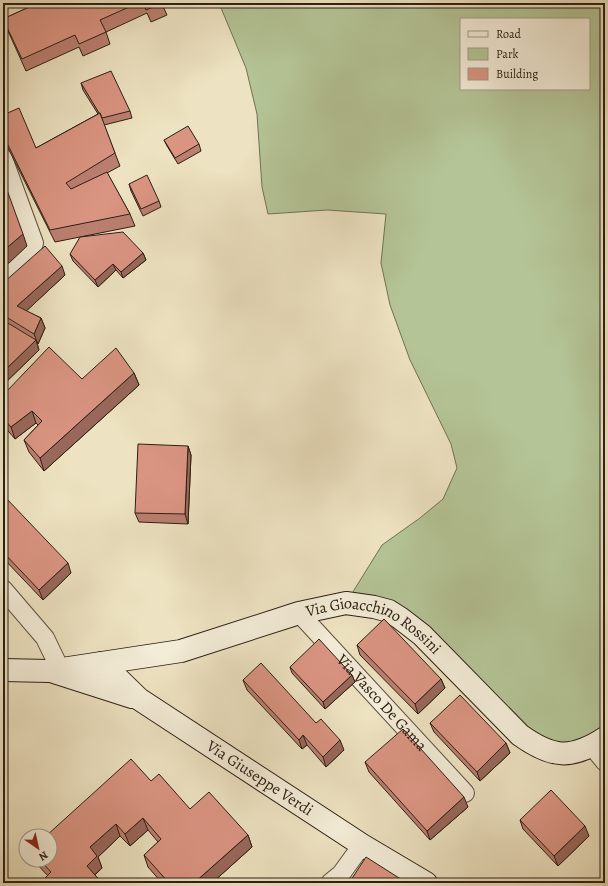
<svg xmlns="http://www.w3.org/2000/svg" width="608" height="886" viewBox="0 0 608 886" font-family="Alegreya,serif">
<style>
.green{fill:#b4c496;stroke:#707255;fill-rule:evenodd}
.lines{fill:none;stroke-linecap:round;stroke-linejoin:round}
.street-casing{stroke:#5c503f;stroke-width:20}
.secondary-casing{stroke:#2c2014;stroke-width:24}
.street{stroke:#f3ecd7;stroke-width:18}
.secondary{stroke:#f3ecd7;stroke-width:22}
.wall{fill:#bb7f70;stroke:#2c2014}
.shaded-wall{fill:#99685b;stroke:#2c2014}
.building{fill:#da9482;stroke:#2c2014}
.labels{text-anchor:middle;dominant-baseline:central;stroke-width:3;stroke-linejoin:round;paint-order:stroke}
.street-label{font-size:16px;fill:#2c2014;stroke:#f3ecd7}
</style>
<rect width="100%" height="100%" fill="#ede2c1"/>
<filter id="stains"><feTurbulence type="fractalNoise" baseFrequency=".005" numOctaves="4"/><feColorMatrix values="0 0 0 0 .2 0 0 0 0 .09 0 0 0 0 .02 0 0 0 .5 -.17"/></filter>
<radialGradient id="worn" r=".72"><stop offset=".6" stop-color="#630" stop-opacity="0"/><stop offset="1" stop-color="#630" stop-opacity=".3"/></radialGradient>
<path class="green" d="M219,3h386v735l-50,15 -133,-118 -76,-32 36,-58 38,-27 23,-19 14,-31 -6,-24 -41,-84 -20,-55 -9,-42 5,-49 -59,-4 -59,4 -6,-27 -5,-73 -11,-46zM461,19h128v70h-128z"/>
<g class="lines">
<defs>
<g id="street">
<path d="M3,158l31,85 -4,12 -27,25"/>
<path d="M3,589l42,49 15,31"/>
<path id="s1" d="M299,613l166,180"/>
<path d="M592,746l13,16"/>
<path d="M330,883l11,-9 21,-29"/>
</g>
<g id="secondary">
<path id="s2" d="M102,663l37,36 223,146 64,38"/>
<path id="s3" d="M3,670l46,1 132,-20 118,-38 47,-10 28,4 15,4 11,7 22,17 98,100c32,23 51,25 85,3"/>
<path d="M54,672l78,25"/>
</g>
</defs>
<use href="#street" class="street-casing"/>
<use href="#secondary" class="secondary-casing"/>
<use href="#street" class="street"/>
<use href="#secondary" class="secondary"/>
</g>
<path class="wall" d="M38,3h127l-3,1 5,11 -16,7 -4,-9 -41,19 4,12 -27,12 -4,-9 -53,24 -18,-40 -5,-12z
M81,83l49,28 2,7 -28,7 16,41 -13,7 23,41 5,12 -80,16 -52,-104v-23l33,33 62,-34 -15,-24z
M164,140l35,4 2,7 -23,13 -11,-18z
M129,184l30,17 2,6 -18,9 -12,-25z
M143,253l3,7 -23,18 -7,-8 -18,17 -25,-26 -3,-7z
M65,275l-39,36 15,7 4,10 -7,16 -1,-1 2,7 -36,35v-102z
M134,373l5,12 -95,86 -15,-19 -5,-12 14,-15 -2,-2 -21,16 -12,-14v-35l3,2 76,-13z
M188,446l3,9 -3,69 -49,-2 -4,-9z
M3,499l68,74 -28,27 -40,-42z
M357,645l84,34 4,9 -27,26 -58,-59z
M290,667l62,8 3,7 -30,27 -33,-36z
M243,680l73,43 28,27 -18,17 -19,-22 -5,4 -55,-59z
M430,723l76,20 4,10 -30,28 -46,-49z
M365,762l103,45 -38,33 -61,-68z
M151,781l39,28 58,26 4,12 -40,36h-50l-14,-16 -4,-12 14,-13 -10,-12 -18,16 -10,-10 -22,21 4,11 -7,7 7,8h-58l-1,-3 5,-4 -13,-14 -1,-2h16z
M520,820l69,16 -31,30 -35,-37z"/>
<path class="shaded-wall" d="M23,234l4,12 -18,17 -6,3v-15z
M143,253l3,7 -23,18 -2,-6z
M113,264l3,6 -18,17 -3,-7z
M62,266l3,9 -44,41 -4,-10z
M41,318l4,10 -7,16 -4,-10z
M36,340l3,10 -36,35v-13z
M134,373l5,12 -95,86 -4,-13z
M32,411l4,12 -21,16 -4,-12z
M188,446l3,9 -3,69 -3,-10z
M68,563l3,10 -28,27 -4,-10z
M352,675l3,7 -30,27 -2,-7z
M441,679l4,9 -27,26 -3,-10z
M303,735l4,10 -5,4 -3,-9z
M340,740l4,10 -18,17 -3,-10z
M506,743l4,10 -30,28 -3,-9z
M464,797l4,10 -38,33 -3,-9z
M143,818l5,12 -18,16 -5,-12z
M116,824l4,12 -22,21 4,11 -11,10 -4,-12 3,-19z
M585,826l4,10 -31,30 -4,-10z
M248,835l4,12 -40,36h-18z"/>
<path class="building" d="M38,3h100l-38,17 6,12 -27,12 -4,-9 -53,24 -19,-40z
M143,3h19l-16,7z
M111,71l19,40 -28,7 -2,-5h-1l-18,-30z
M19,108l17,40 64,-35 15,40 -49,30 5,6 36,-17 23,42 -80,16 -47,-95v-20z
M188,126l11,18 -24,14 -11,-18z
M147,175l12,26 -18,8 -12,-25z
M3,179l20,55 -20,17z
M123,232l20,21 -22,19 -8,-8 -18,16 -25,-26 10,-17z
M45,246l17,20 -45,40 24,12 -7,16 -31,-19v-32z
M3,320l33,20 -33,32z
M49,347l33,32 34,-31 18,25 -94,85 -16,-18 18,-19 -10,-10 -21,16 -8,-9v-28l3,2z
M138,444l50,2 -3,68 -50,-1z
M5,497l63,66 -29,27 -36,-38v-53z
M384,619l57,60 -26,25 -58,-59z
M319,639l33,36 -29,27 -33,-35z
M261,663l55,60 5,-4 19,21 -17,17 -20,-22 -4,5 -56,-60z
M460,695l46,48 -29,29 -47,-49z
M403,729l61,68 -37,34 -62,-69z
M131,759l20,22 8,-7 31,35 19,-17 39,43 -54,48h-25l-25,-28 17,-16 -18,-21 -18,16 -9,-10 -26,23 7,9 -10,10 15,17h-57l-2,-3 8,-8 -11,-12h10v-24h-4z
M551,790l34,36 -31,30 -34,-36z
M366,857l41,26h-58z"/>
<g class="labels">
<g class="street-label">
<text stroke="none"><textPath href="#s3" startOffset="385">Via Gioacchino Rossini</textPath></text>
<text stroke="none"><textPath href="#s1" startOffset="122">Via Vasco De Gama</textPath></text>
<text stroke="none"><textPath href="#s2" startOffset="196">Via Giuseppe Verdi</textPath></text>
</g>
</g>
<rect width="608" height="886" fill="none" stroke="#ede2c1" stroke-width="16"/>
<rect x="4" y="4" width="600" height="878" fill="none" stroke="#2c2014" stroke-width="2"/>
<rect x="8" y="8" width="592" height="870" fill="none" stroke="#2c2014"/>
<rect x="460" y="18" width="130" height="72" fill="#f3ecd7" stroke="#a39a89"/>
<rect x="468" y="31" width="20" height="6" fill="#f3ecd7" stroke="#a39a89"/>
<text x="496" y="38" font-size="12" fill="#2c2014">Road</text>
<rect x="468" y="48" width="20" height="12" fill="#b4c496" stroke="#a39a89"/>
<text x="496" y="58" font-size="12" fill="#2c2014">Park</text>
<rect x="468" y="68" width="20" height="12" fill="#da9482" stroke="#a39a89"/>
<text x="496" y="78" font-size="12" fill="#2c2014">Building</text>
<g transform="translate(38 848) rotate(146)"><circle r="19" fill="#f3ecd7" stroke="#a39a89"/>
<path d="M0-3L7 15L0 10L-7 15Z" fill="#8f2418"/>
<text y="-6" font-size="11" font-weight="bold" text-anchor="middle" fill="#2c2014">N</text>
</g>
<rect width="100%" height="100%" filter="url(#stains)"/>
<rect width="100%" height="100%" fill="url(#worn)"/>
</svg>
